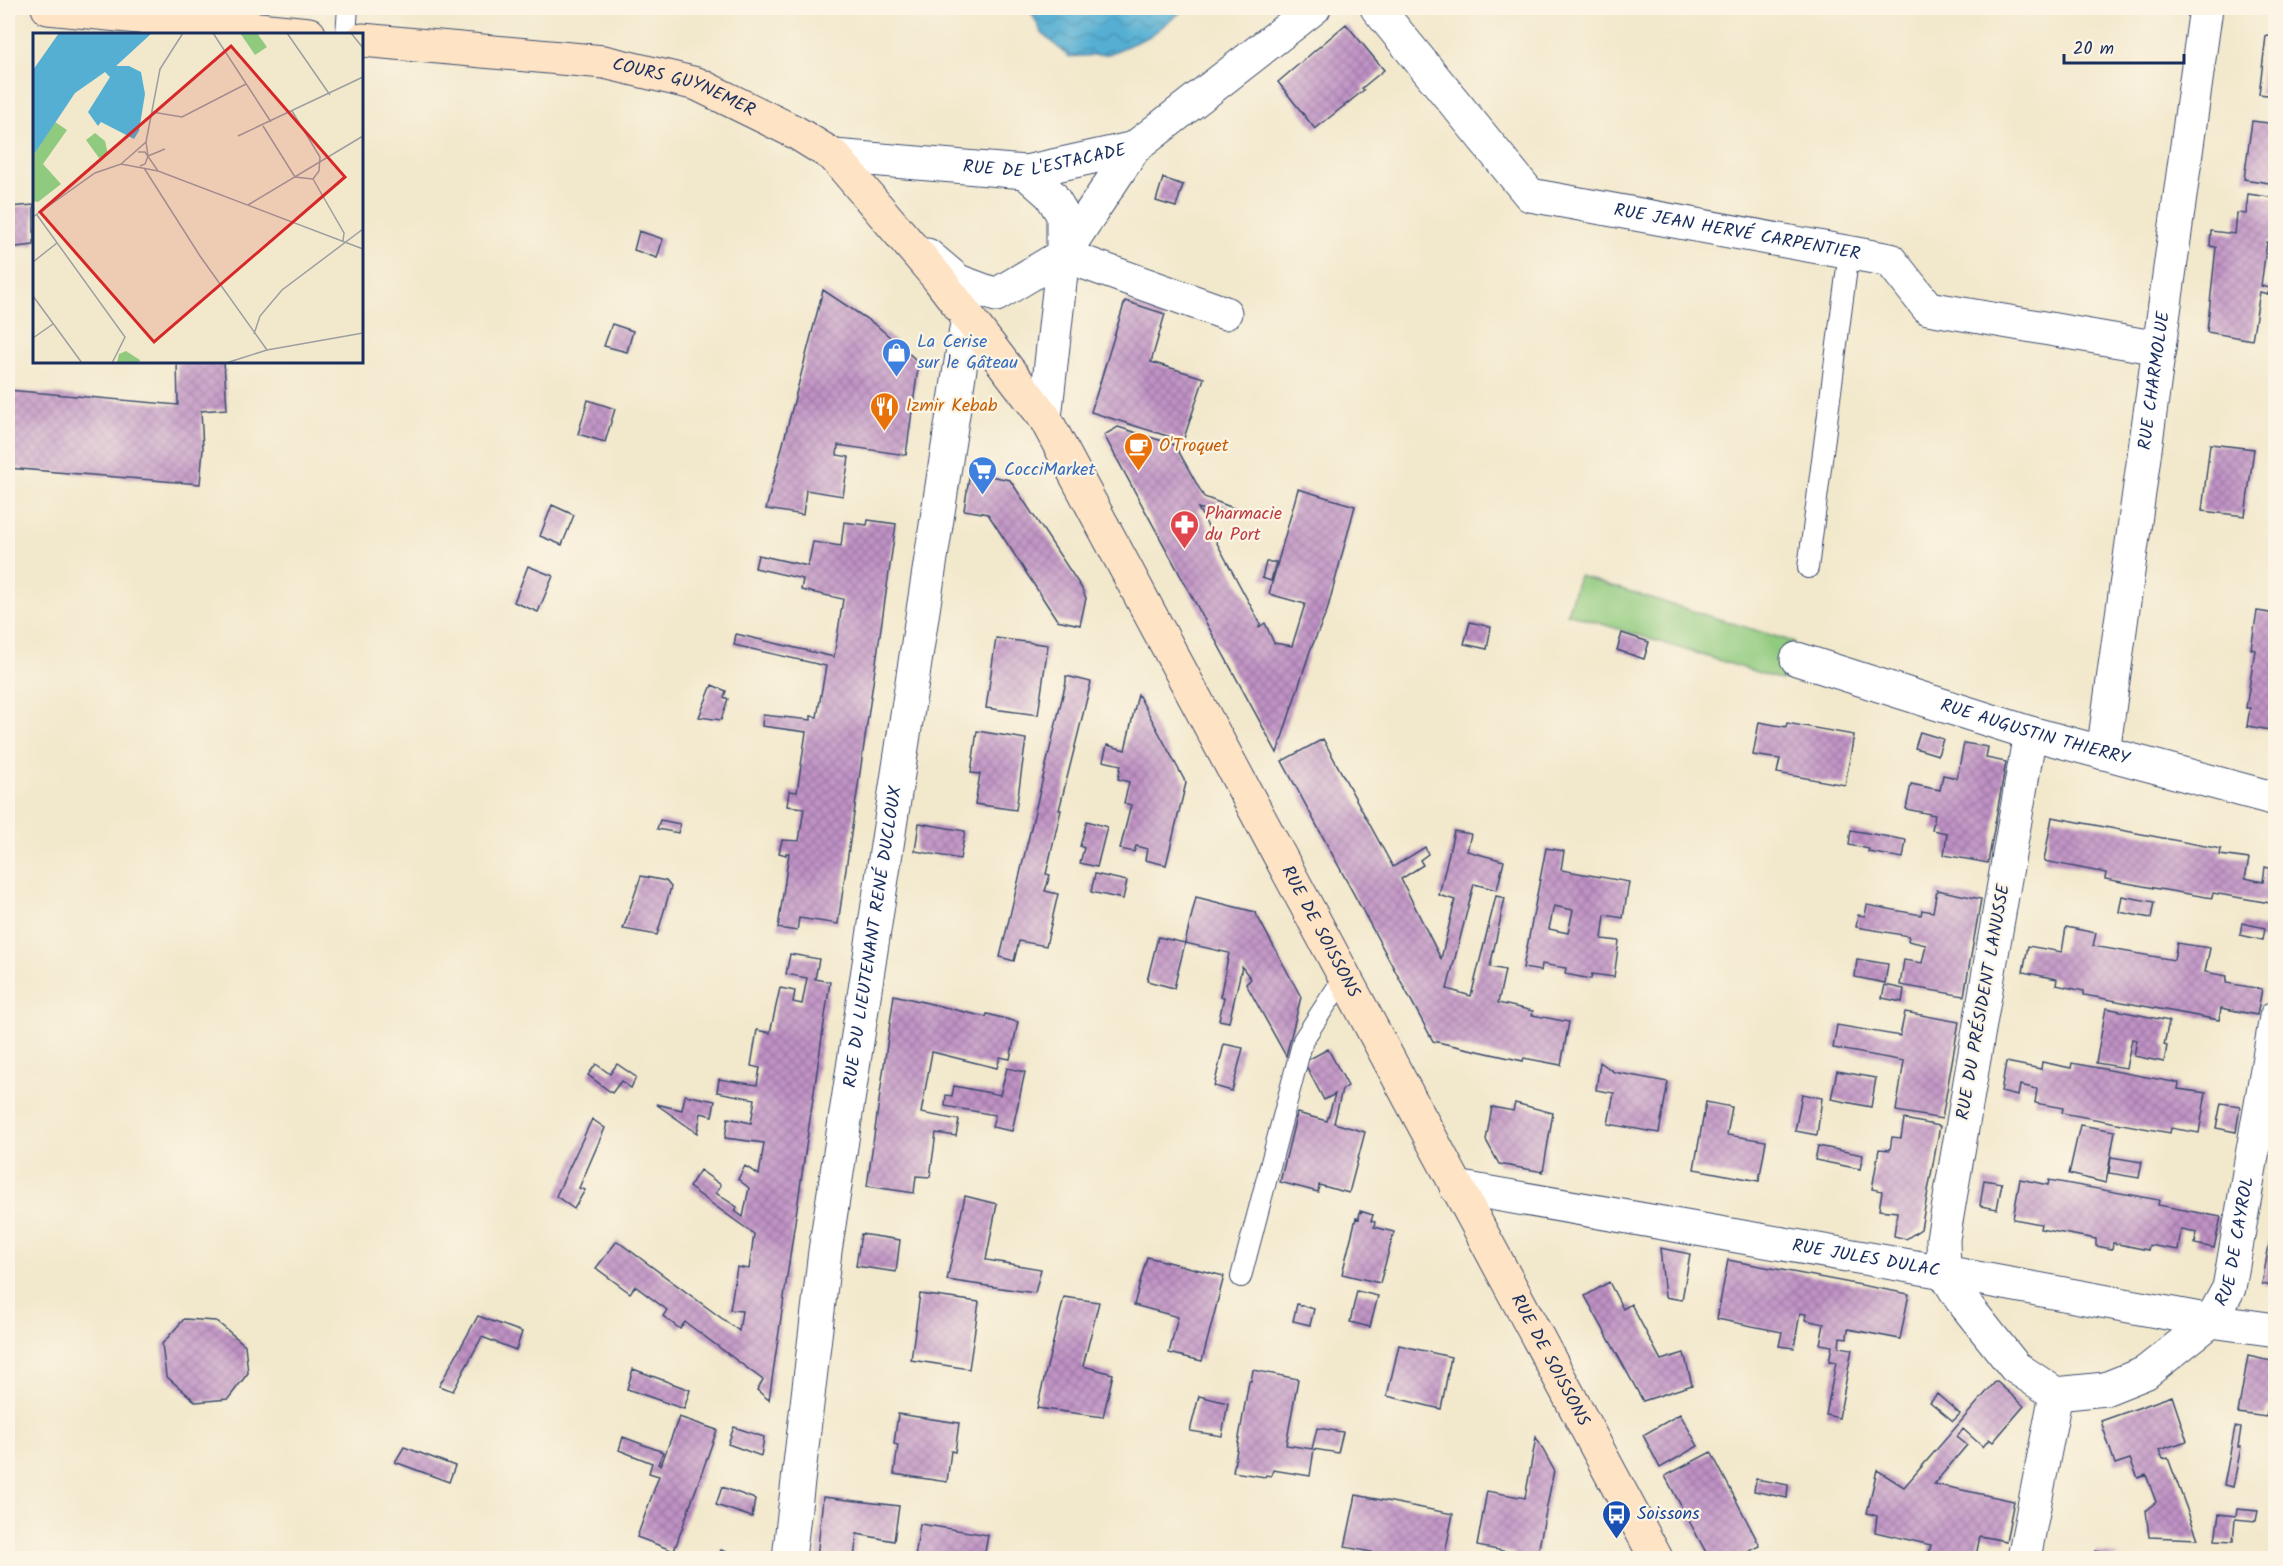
<svg xmlns="http://www.w3.org/2000/svg" width="2283" height="1566" viewBox="0 0 2283 1566" font-family="Kalam,sans-serif">
<style>
.garden{fill:#90ca7e;stroke:#567c6e;stroke-width:1.5}
.water{fill:url(#water-waves);stroke:#386f98;stroke-width:1.5}
.building{fill:url(#building-cross-hatch);fill-rule:evenodd}
.lines{fill:none;stroke-linecap:round;stroke-linejoin:round}
.service-casing{stroke:#3b4b6e;stroke-width:22}
.minor-casing{stroke:#3b4b6e;stroke-width:35}
.secondary-casing{stroke:#3b4b6e;stroke-width:35}
.service{stroke:#fff;stroke-width:20}
.minor{stroke:#fff;stroke-width:33}
.secondary{stroke:#fee4c5;stroke-width:33}
.labels{text-anchor:middle;dominant-baseline:central;stroke-width:4.5;stroke-linejoin:round;paint-order:stroke}
.street-label{font-size:18px;fill:#1b2f5e;stroke:#fcf5e5}
.shop-label{font-size:18px;fill:#366cbe;stroke:#fcf5e5;text-anchor:start}
.food-label{font-size:18px;fill:#c56008;stroke:#fcf5e5;text-anchor:start}
.health-label{font-size:18px;fill:#be3a42;stroke:#fcf5e5;text-anchor:start}
.transit-label{font-size:18px;fill:#164399;stroke:#fcf5e5;text-anchor:start}
.inset-road{fill:none;stroke:#9c9ea0;stroke-width:1.5}
.view{fill:#d62828;fill-opacity:0.15;stroke:#d62828;stroke-width:3}
.inset-edge{fill:none;stroke:#1b2f5e;stroke-width:3}
</style>
<defs>
<pattern id="water-waves" width="16" height="10" patternUnits="userSpaceOnUse" patternTransform="scale(1.5)"><rect width="16" height="10" fill="#55afd3"/><path d="M0 5q4-4 8 0t8 0" fill="none" stroke="#468fae"/></pattern>
<pattern id="building-cross-hatch" width="8" height="8" patternUnits="userSpaceOnUse" patternTransform="scale(1.5)"><rect width="8" height="8" fill="#c092c5"/><path d="M0 0l8 8M0 8l8-8" fill="none" stroke="#9b78a3"/></pattern>
</defs>
<rect width="100%" height="100%" fill="#fcf5e5"/>
<filter id="ink" filterUnits="userSpaceOnUse"><feTurbulence type="fractalNoise" baseFrequency=".0167" numOctaves="2"/><feDisplacementMap in="SourceGraphic" scale="12" xChannelSelector="R" yChannelSelector="G"/><feConvolveMatrix kernelMatrix="1 2 1 2 8 2 1 2 1" color-interpolation-filters="sRGB"/></filter>
<filter id="wash" filterUnits="userSpaceOnUse"><feTurbulence type="fractalNoise" baseFrequency=".008" numOctaves="4" result="noise"/><feDisplacementMap in="SourceGraphic" scale="24" xChannelSelector="R" yChannelSelector="G"/><feGaussianBlur stdDeviation="1.35" result="paint"/><feColorMatrix in="noise" values="0 0 0 0 0 0 0 0 0 0 0 0 0 0 0 0 0 1.4 0 .05"/><feComposite in="paint" operator="in"/></filter>
<g filter="url(#wash)">
<rect width="100%" height="100%" fill="#f2e8cc"/>
<path class="garden" d="M1579,576l215,66 -12,38 -215,-67z"/>
<path class="water" d="M1029,8h157l-36,28 -41,18 -40,3 -27,-24z"/>
<g id="blocks">
<path class="building" d="M1346,24l38,46 -22,18 2,2 -49,39 -37,-47z
M2266,36l10,1v59l-17,-2z
M2252,121l24,3v60l-32,-5z
M1163,178l20,7 -7,22 -20,-6z
M2248,194l28,4v45l-9,-1 -6,44 9,2 -2,6 -8,-2 -8,48 -45,-8 9,-85 -6,-1 1,-15 24,3 2,-21 9,1z
M34,205v40l-26,3v-41z
M639,231l24,8 -6,19 -23,-8z
M823,290l53,35 38,33 4,10 -12,87 -68,-10 -1,10 12,2 -6,39 -37,-6 -3,25 -37,-6z
M1125,301l40,13 -14,48 53,16 -21,63 -92,-29z
M612,324l21,7 -6,21 -23,-6z
M177,362h47l3,47 -26,2 2,38 -3,35 -192,-16v-78l170,15z
M588,400l27,9 -10,33 -27,-8z
M1118,427l57,18 29,52 32,12 -4,9 -34,-10 62,115 -1,4 6,-4 9,20 18,3 13,-42 -36,-10 29,-105 57,17 -28,105 -17,40 -33,102 -173,-318z
M2210,444l44,5 -9,67 -43,-5z
M970,472l40,8 71,107 5,11 -6,27 -23,-5 -69,-106 -24,-4z
M552,505l22,10 -12,30 -22,-9z
M868,520l28,4 -58,400 -39,-6 -2,13 -19,-3 11,-75h-3v2l-7,-2 3,-13 17,1 5,-33 -17,-2 2,-15 8,1 9,-60 -44,-6 1,-11 48,5v-4l6,1 9,-51 -92,-21 2,-11 98,23 9,-58 -42,-9 2,-11 -48,-11 3,-13 50,11 5,-24 28,4 3,-24 23,3z
M1266,562h10l-5,19 -9,-3z
M528,566l25,10 -15,36 -24,-10z
M2257,611l19,3v117l-29,-5 3,-18h-4l9,-58 -4,-1z
M1470,622l21,5 -4,22 -23,-5z
M1622,633l27,9 -5,17 -27,-9z
M996,638l52,7 -10,70 -52,-7z
M1066,676l25,6 -32,128h2l-15,64 4,1 -5,16 13,3 -12,52 -27,-5 -5,20 -14,-4 66,-275z
M712,685l14,6 -2,6 4,2 -7,21 -22,-3z
M1138,694l48,89 -20,82 -21,-5 2,-11 -11,-3 -2,6 -14,-3 11,-44 -7,-2 5,-21 -11,-3 3,-14 -18,-4 4,-16 18,5z
M1759,722l27,5 1,-4 67,12 -9,50 -68,-12 3,-14 -27,-4z
M977,731l49,8 -10,71 -41,-6 5,-30 -9,-1z
M1920,732l23,7 -5,16 -23,-7z
M1323,739l70,128 32,-20 3,7 -8,6 3,5 -22,14 40,80 14,-59 -16,-5 15,-64 17,3 -4,17 37,10 -7,29 -23,-6 -27,105 24,7 25,-100 9,2 -15,69 15,3 -7,33 35,8 -1,4 37,7 -8,43 -37,-7 -1,3 -90,-20 -151,-280z
M1964,743l24,4 -2,11 20,4 -18,101 -44,-8 3,-22 -15,-3 3,-15 -29,-6 5,-25 29,6 3,-15 14,3z
M2052,817l169,32 -1,6 29,4 -4,19 18,4 2,-15 11,3v34l-63,-11 -1,5 -53,-9 -54,-10 1,-6 -62,-12z
M660,820l20,4 -2,9 -21,-4z
M1087,821l20,6 -10,40 -17,-4 4,-15 -4,-2z
M919,823l46,8 -5,28 -45,-8z
M1851,830l55,10 -3,18 -35,-6 1,-3 -20,-4z
M1546,848l18,3 -3,19 68,12 -6,36 -18,-3 -3,24 17,2 -5,36 -22,-3 -1,5 -26,-5 1,-6 -24,-4 -1,7 -18,-3zM1554,906l19,4 -5,23 -19,-4z
M1095,874l32,7 -4,18 -32,-7z
M641,876l25,5 5,6 -14,48 -34,-6z
M1937,890l44,9 -17,97 -64,-11 4,-25 18,3 4,-18 -18,-4 1,-5 -53,-9 2,-12 7,1 2,-11 54,10 1,-5 11,2z
M2122,896l32,6 -3,16 -32,-6z
M1196,897l59,15 46,85 -15,59 -40,-72 5,-5 -9,-12 -13,55 -10,-2 5,-23h-4l9,-44 -44,-10z
M2242,923l23,5 -2,12 -23,-5z
M2066,927l30,6 -3,13 81,14 3,-17 33,5 -5,24 22,4 -1,7 36,6 -5,26 -36,-7 -2,12 -135,-25v-4l-28,-6 1,-6 -34,-7 5,-26 34,6z
M1158,937l27,6 -11,45 -27,-7z
M790,954l29,5 -4,20 15,3 -61,418 -12,-10 6,-10 -78,-58 -5,7 -17,-13 4,-6 -32,-24 -5,7 -34,-25 21,-27 122,90 3,-20 -12,-1 7,-43 12,2 5,-35 -65,-47 11,-17 21,15 -5,8 21,14 -2,4 8,6 6,-29 -11,-9 7,-13 14,9 5,-32 -39,-5 3,-20 23,5 4,-24 -38,-7 2,-13 38,6 3,-17 -9,-2 6,-36 13,3 10,-45 15,3 -2,11 9,2 5,-26 -21,-4z
M1857,959l31,5 -3,19 -30,-6z
M1885,985l19,4 -2,13 -20,-4z
M894,995l92,22 1,-3 31,8 -8,37 -10,-2 -3,11 -65,-16 -11,61 38,7 -3,16 -20,-3 -6,44 -14,-1 -2,17 -47,-7z
M2106,1008l63,13 -5,24 3,1 -3,16 -30,-6 3,-16 -5,-1 -6,29 -30,-5z
M1905,1012l54,10 -17,97 -46,-8 8,-50 -71,-13 4,-23 63,11z
M1224,1044l19,4 -11,43 -18,-5z
M1328,1049l20,37 -6,4 -8,33 31,9 -16,61 -30,-8 -1,7 -38,-10 17,-69 30,8 8,-27 -11,6 -20,-38z
M1600,1062l14,10 54,10 -9,51 -51,-9 6,-31 -18,-3z
M2006,1062l35,7 1,-7 29,6 1,-5 107,20 -1,6 28,4 -7,40 -28,-5 -1,5 -108,-20 1,-5 -28,-5 2,-14 -17,-4 -2,11 -17,-4z
M596,1064l14,10 7,-10 19,13 -5,11 -10,-7 -9,12 -24,-18z
M1007,1068l18,4 -13,59 -20,-4 3,-12 -50,-9 1,-11 6,1 2,-10 46,9z
M1837,1071l39,7 -5,29 -40,-8z
M1802,1094l20,4 -5,37 -22,-4z
M685,1095l30,6 -3,15 -11,-3 -4,20 -41,-29 26,6z
M1706,1102l26,5 -5,28 39,6 -7,40 -65,-12z
M1515,1103l38,10 -10,59 -44,-8 -13,-24 6,-33 21,4z
M2221,1103l19,3 -4,26 -20,-4z
M592,1119l13,9 -26,60 6,2 -11,19 -18,-13z
M1904,1119l36,7 -19,103 -15,10 -12,-3 3,-24 -18,-2 3,-19 -10,-2 7,-40 11,1 2,-13 9,1z
M2080,1125l35,6 -9,52 -37,-9z
M1818,1146l45,9 -3,14 -45,-9z
M2111,1157l31,5 -3,16 -30,-5z
M2020,1179l28,6 1,-5 110,20 -1,5 63,12 -7,31 -19,-4 2,-12 -16,-3 -3,21 -29,-5 -1,5 -35,-7 -1,6 -16,-3v-7l-56,-10 1,-5 -28,-5z
M1984,1180l18,3 -5,26 -17,-3z
M965,1196l32,8 -11,56 55,9 -6,24 -88,-13z
M1360,1211l13,4 -2,6 4,1 -1,5 20,5 -14,51 -38,-9 14,-56 3,1z
M2274,1217h2v70l-14,-3z
M861,1234l39,6 -4,32 -40,-6z
M1660,1248l30,6 -8,46 -17,-3z
M1147,1257l77,19 -22,85 -33,-8 9,-36 -44,-12z
M1728,1260l181,34 -9,45 -52,-10 -1,9 -7,-1 -1,10 13,2 -13,69 -13,-3 10,-53 -7,-1 3,-15 -12,-2 4,-20 -19,-4 1,-6 -6,-1 -6,35 -15,-2 3,-14 -65,-13z
M1609,1282l14,27 8,-5 30,56 23,-7 8,32 -49,16 -58,-105z
M1357,1291l21,5 -8,31 -20,-5z
M920,1294l59,8 -10,67 -58,-9z
M1064,1297l35,5 -16,64 30,8 -10,43 -66,-9z
M1297,1304l17,5 -4,16 -17,-4z
M478,1316l44,16 -6,18 -34,-13 -29,54 -14,-5z
M184,1319l32,2 29,24 3,28 -20,26 -32,3 -30,-26 -4,-32z
M1399,1345l52,12 -10,52 -54,-13z
M2248,1356l28,6v46l-8,-2 -2,11 -28,-4z
M633,1369l57,21 -6,19 -57,-20z
M1253,1370l45,9 -12,66 26,4 5,-21 26,4 -5,21 -24,-4 -4,27 -37,-6 -2,6 -5,-1 -1,2 -32,-5 16,-91h2z
M1996,1381l28,25 -31,36 -4,-3 -6,8 -20,-18 -6,8 10,8 -33,39 80,17 -8,40 -26,-5 -4,20h4v2h-52l3,-13 -56,-13 2,-16 -10,-3 10,-43 27,17z
M1937,1394l23,20 -7,7 -23,-19z
M1199,1396l29,7 -6,33 -32,-5z
M2172,1396l15,45 -28,9 4,9 5,-1 30,81 -49,-2 -3,-27 10,-8 -10,-27 -8,3 -8,-19 -15,5 -14,-43z
M898,1414l61,9 -4,29 -4,-1 -4,31 -53,-8 4,-29 -4,-1z
M1680,1414l18,32 -38,22 -17,-33z
M679,1417l38,13 -43,121 -37,-14 22,-61 -10,-3 3,-10 -33,-13 4,-13 40,15 -5,12 3,1z
M734,1427l30,10 -3,19 -33,-12z
M2235,1427l6,1 -3,19h3l-8,40 -9,-2z
M1536,1437l18,33 -17,88h-24l1,-5 -37,-7 10,-55 38,7z
M404,1447l51,19 -6,16 -54,-20z
M1711,1452l49,94 -24,12h-27l-44,-82z
M1756,1479l32,6 -1,13 -33,-7z
M722,1487l33,12 -3,18 -36,-12z
M1356,1495l97,19 -9,44h-64l-10,-1 1,-5 -26,-5z
M823,1497l76,9 -5,35 -37,-7 -3,24h-37z
M2237,1509l21,2 -2,10 -21,-2 -2,22 -18,-1 4,-26 17,2z
M920,1524l68,11 -4,23h-69z
M721,1550l22,8h-25z
M2096,1551l26,7h-27z"/>
</g>
</g>
<g filter="url(#ink)">
<use href="#blocks" fill-opacity="0" stroke="#3b4b6e" stroke-width="1.5"/>
<g class="lines">
<defs>
<path id="service" d="M346,34l2,-26
M1808,568l41,-316
M1241,1277l62,-237 41,-63"/>
<g id="minor">
<path id="s1" d="M1377,8l153,187 360,65 38,48 231,40"/>
<path id="s2" d="M834,156l191,16 109,-24 180,-140"/>
<path d="M1025,172l26,23 12,20v40l-18,163"/>
<path d="M927,255l31,26 38,14 67,-40 71,-107"/>
<path d="M1063,255l162,58"/>
<path id="s3" d="M1797,659l233,74 246,66"/>
<path id="s4" d="M2030,733l-87,506 1,33 17,27 54,68 41,27 49,-5 40,-16 66,-52 18,-33 47,-271"/>
<path id="s5" d="M2103,753l103,-745"/>
<path id="s6" d="M1456,1187l488,85 267,49 65,9"/>
<path id="s7" d="M789,1558l36,-307 143,-935"/>
<path d="M2024,1558l32,-164"/>
</g>
<g id="secondary">
<path d="M48,8l261,26"/>
<path id="s8" d="M362,40l242,22 93,22 98,48 39,24 104,122 107,140 611,1140"/>
</g>
</defs>
<use href="#service" class="service-casing"/>
<use href="#minor" class="minor-casing"/>
<use href="#secondary" class="secondary-casing"/>
<use href="#service" class="service"/>
<use href="#minor" class="minor"/>
<use href="#secondary" class="secondary"/>
</g>
</g>
<defs>
<symbol id="shop-pin" viewBox="-11 -11 22 30"><path d="M0 17L-7.5 6A9.5 9.5 0 1 1 7.5 6Z" fill="#3f7fe0" stroke="#fcf5e5"/><path d="M-5-2.5h2.3a2.7 3.5 0 0 1 5.4 0H5L5.5 6h-11ZM-1.5-2.5h3a1.5 2.3 0 0 0-3 0Z" fill="#fff"/></symbol>
<symbol id="restaurant-pin" viewBox="-11 -11 22 30"><path d="M0 17L-7.5 6A9.5 9.5 0 1 1 7.5 6Z" fill="#e8710a" stroke="#fcf5e5"/><path d="M-5-6h1v4h1v-4h1v4h1v-4h1v5L-1.5 .5V6h-2V.5L-5-1ZM5-6V6H3V1.5H1.5Q1.5-4 5-6Z" fill="#fff"/></symbol>
<symbol id="cafe-pin" viewBox="-11 -11 22 30"><path d="M0 17L-7.5 6A9.5 9.5 0 1 1 7.5 6Z" fill="#e8710a" stroke="#fcf5e5"/><path d="M-5.5-4.5H6V0H3Q3 3.5 0 3.5H-2.5Q-5.5 3.5-5.5 0ZM3-3.2v2h1.7v-2ZM-6 4.5H4V6H-6Z" fill="#fff"/></symbol>
<symbol id="supermarket-pin" viewBox="-11 -11 22 30"><path d="M0 17L-7.5 6A9.5 9.5 0 1 1 7.5 6Z" fill="#3f7fe0" stroke="#fcf5e5"/><path d="M-6-5.5h2.5l.6 2H6L4.5 2H-2.5L-4.4-4H-6ZM-1.5 3.2a1.3 1.3 0 1 0 .1 0ZM3 3.2a1.3 1.3 0 1 0 .1 0Z" fill="#fff"/></symbol>
<symbol id="pharmacy-pin" viewBox="-11 -11 22 30"><path d="M0 17L-7.5 6A9.5 9.5 0 1 1 7.5 6Z" fill="#e0444e" stroke="#fcf5e5"/><path d="M-2-6h4v4h4v4h-4v4h-4v-4h-4v-4h4Z" fill="#fff"/></symbol>
<symbol id="bus-pin" viewBox="-11 -11 22 30"><path d="M0 17L-7.5 6A9.5 9.5 0 1 1 7.5 6Z" fill="#1a4fb4" stroke="#fcf5e5"/><path d="M-5-6H5V4H4V6H2V4H-2V6H-4V4H-5ZM-3.5-4V0h7V-4ZM-3.5 1.2v1.5H-2V1.2ZM2 1.2v1.5H3.5V1.2Z" fill="#fff"/></symbol>
</defs>
<g fill-rule="evenodd">
<use href="#shop-pin" x="880" y="336" width="33" height="45"/>
<use href="#restaurant-pin" x="868" y="390" width="33" height="45"/>
<use href="#cafe-pin" x="1122" y="430" width="33" height="45"/>
<use href="#supermarket-pin" x="966" y="454" width="33" height="45"/>
<use href="#pharmacy-pin" x="1168" y="508" width="33" height="45"/>
<use href="#bus-pin" x="1600" y="1498" width="33" height="45"/>
</g>
<g class="labels">
<g class="street-label">
<text stroke="none"><textPath href="#s8" startOffset="327">COURS GUYNEMER</textPath></text>
<text stroke="none"><textPath href="#s2" startOffset="212">RUE DE L'ESTACADE</textPath></text>
<text stroke="none"><textPath href="#s1" startOffset="452">RUE JEAN HERVÉ CARPENTIER</textPath></text>
<text stroke="none"><textPath href="#s5" startOffset="376">RUE CHARMOLUE</textPath></text>
<text stroke="none"><textPath href="#s3" startOffset="249">RUE AUGUSTIN THIERRY</textPath></text>
<text stroke="none"><textPath href="#s8" startOffset="1413">RUE DE SOISSONS</textPath></text>
<text stroke="none"><textPath href="#s7" startOffset="627">RUE DU LIEUTENANT RENÉ DUCLOUX</textPath></text>
<text transform="translate(1984 1002) rotate(-80)">RUE DU PRÉSIDENT LANUSSE</text>
<text stroke="none"><textPath href="#s4" startOffset="975">RUE DE CAYROL</textPath></text>
<text stroke="none"><textPath href="#s6" startOffset="416">RUE JULES DULAC</textPath></text>
<text stroke="none"><textPath href="#s8" startOffset="1899">RUE DE SOISSONS</textPath></text>
</g>
<g class="shop-label">
<text x="917" y="342">La Cerise<tspan x="917" dy="21">sur le Gâteau</tspan></text>
<text x="1004" y="470">CocciMarket</text>
</g>
<g class="food-label">
<text x="906" y="406">Izmir Kebab</text>
<text x="1159" y="446">O'Troquet</text>
</g>
<g class="health-label">
<text x="1205" y="514">Pharmacie<tspan x="1205" dy="21">du Port</tspan></text>
</g>
<g class="transit-label">
<text x="1637" y="1514">Soissons</text>
</g>
</g>
<g transform="translate(33 33)">
<rect width="330" height="330" fill="#f2e8cc"/>
<path d="M207,0h17l10,14 -12,8zM22,89l12,8 -24,34 18,20 -23,18 -5,-1v-45zM62,100l10,8 3,13 -9,4 -13,-18zM93,318l14,9 -1,3h-22l2,-9z" fill="#90ca7e"/>
<path d="M26,0h93l-36,33h13l12,6 4,22 -6,37 -5,8 -33,-17 -3,4 -10,-14 22,-35 -5,-5 -30,21 -42,63v-86z" fill="#55afd3"/>
<path class="inset-road" d="M180,0l58,89M254,0l43,62M318,0l12,15M259,78l28,46 -1,14 -6,8M119,79l30,5 64,-33M230,93l32,51 18,2M205,103l125,-59M105,119h7l13,19M115,123l17,-7M88,131l25,-22 14,-73 23,-36M107,133l5,-2 3,-8 -2,-14M111,135l56,88 67,94M280,146l31,54 -1,8M215,172l115,-69M4,182l88,122 -13,26M0,184l62,-44 26,-9 37,7 205,78M0,229l24,-19M0,263l49,67M221,301l6,-18 22,-26 81,-61M0,305l20,-14M193,330l41,-13 96,-17"/>
<path class="view" d="M198,13l114,131 -191,165 -114,-130z"/>
<rect width="330" height="330" class="inset-edge"/>
</g>
<rect width="2283" height="1566" fill="none" stroke="#fcf5e5" stroke-width="30"/>
<path d="M2064 54v9h120v-9" fill="none" stroke="#1b2f5e" stroke-width="3"/>
<text x="2073" y="54" font-size="18" fill="#1b2f5e" stroke="#fcf5e5" stroke-width="4.5" paint-order="stroke">20 m</text>
</svg>
